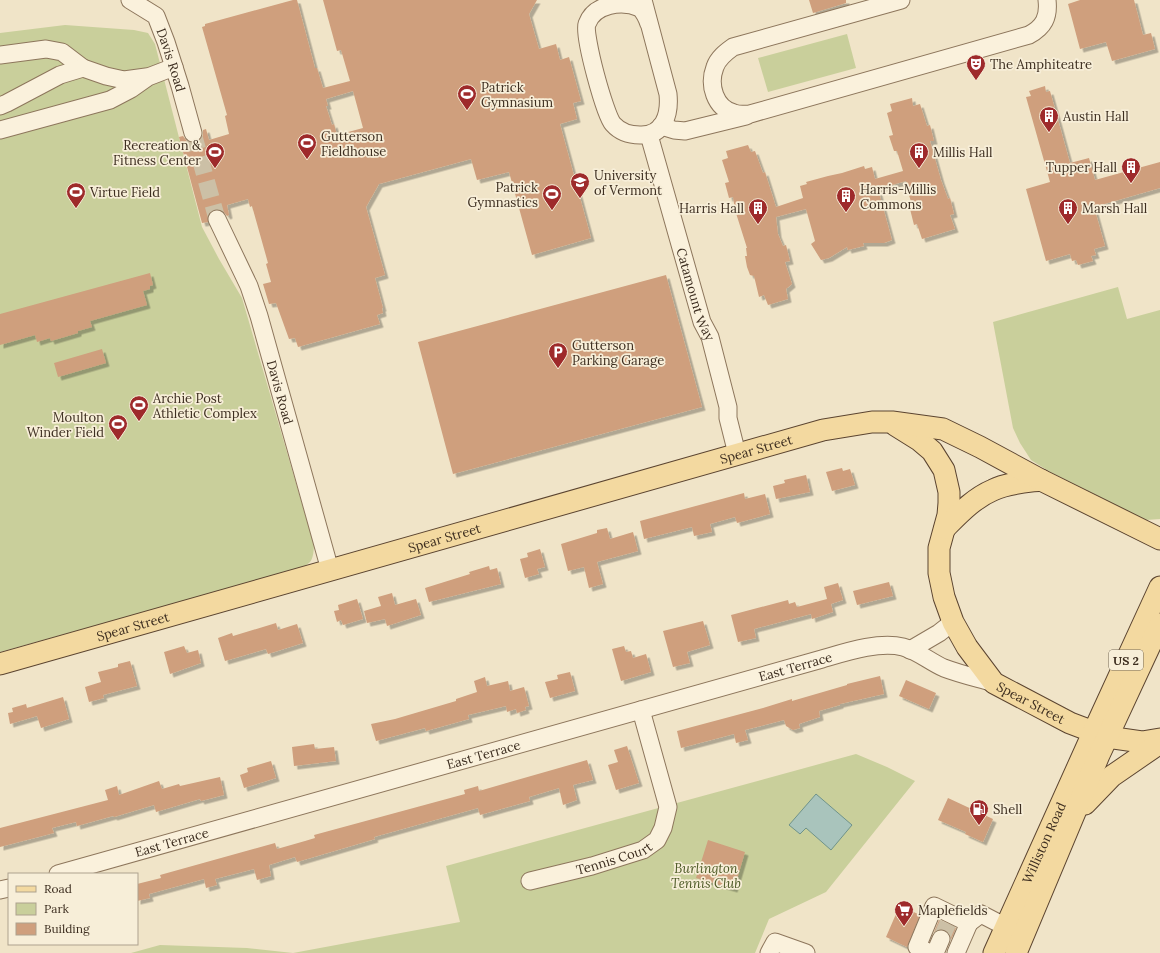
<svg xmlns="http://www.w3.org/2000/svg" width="1160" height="953" viewBox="0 0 1160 953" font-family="Lora,serif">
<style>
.green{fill:#c9cf9b}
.water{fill:#a9c4bc;stroke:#6f938a}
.building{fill:#cf9f7d;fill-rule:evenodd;filter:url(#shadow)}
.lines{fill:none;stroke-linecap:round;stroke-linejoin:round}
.minor-tunnel{stroke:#ccc0a6;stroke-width:17;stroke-dasharray:17 8;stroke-linecap:butt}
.minor-casing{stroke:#8d765c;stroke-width:19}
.major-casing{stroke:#5b4430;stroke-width:23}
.minor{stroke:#faf1dc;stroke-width:17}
.major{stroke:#f3d9a0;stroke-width:21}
.labels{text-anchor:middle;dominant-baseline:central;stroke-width:3.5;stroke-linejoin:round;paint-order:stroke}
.shield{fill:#f7eed8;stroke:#756857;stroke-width:1}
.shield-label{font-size:12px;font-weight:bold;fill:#3d2e20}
.street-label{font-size:13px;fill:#3d2e20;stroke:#f7eed8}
.poi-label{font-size:13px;fill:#3d2e20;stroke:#f7eed8;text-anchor:start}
.park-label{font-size:13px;font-style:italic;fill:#4d5a26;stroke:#f7eed8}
</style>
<defs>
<filter id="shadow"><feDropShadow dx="3.5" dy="3.5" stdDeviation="0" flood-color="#0004"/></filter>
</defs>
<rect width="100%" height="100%" fill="#f0e4c8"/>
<path class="green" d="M65,25l69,5 14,3 7,11 47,183 17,32 23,39 72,247c-1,18 -3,18 -18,25l-296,82v-619z
M847,34l9,34 -88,24 -10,-34z
M1118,287l9,32 33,-9v209l-14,1 -96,-48 -19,-12 -11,-17 -7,-15 -20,-106z
M856,754l31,13 28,14 -89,111 -57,27 -14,34h-624l29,-8 87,3 46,5 167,-31 -14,-56z"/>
<path class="water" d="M816,794l36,31 -21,25 -25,-22 -6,6 -11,-9z"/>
<path class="building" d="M293,0h4l18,68h2l6,20 27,-7 -9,-31 -4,1 -14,-51h214l-8,14 10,35 17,-5 4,16 9,-3 12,44 -8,2 4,16 -17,5 31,114 -59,17 -23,-83 -32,8 -6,-21 -92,25 -13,23 19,68 -10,3 8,30h-1l1,5 -6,2 3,9 -82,23 -3,-9 -6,1 -13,-36 -7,1 -6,-20 8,-2 -5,-18 2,-1 -16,-57 -2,1 -2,-8 -21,6 2,10 -2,1 -4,-5 -5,-2 -5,1 -4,4 -1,8 -6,1 -23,-86 4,-1 3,4 5,3h4l5,-3 3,-5v-5l3,-1 3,11 20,-6 -4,-18 2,-1 -25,-88 3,-1v-2zM353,91l10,37 -26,7 -3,-11 -2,1 -6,-19h2l-2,-7z
M809,0h37v3l-33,10z
M1080,0h54l9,35 8,-2 4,16 -43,12 -6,-19 -26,7 -12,-45z
M1045,86l1,6 4,-1 20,72 19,-5 6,22 65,-18v26l-66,19 11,39 -11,3 2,6 -5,1 2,5 -15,4 -2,-5 -4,1 -2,-7 -24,7 -20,-72 24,-7 -24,-85 5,-1 -2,-5z
M912,98l1,8 7,-2 7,22 3,-1 4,16h-4l11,39 7,19 2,-1 4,16 -4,1 5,14 -33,10 -5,-15 -3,1 -4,-16 3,-1 -5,-16 -2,-11 -28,8 14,51 -8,3h-21l1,3 -16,4 -1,-3 -18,11 -8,2 -10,-16 4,-3 -9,-32 -30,8 2,17 5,12 3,-1 4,16 -5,1 7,22 -6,5 2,10 -20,6 -4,-10 -5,2 -5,-21 -4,-1 -3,-8 -2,-11h2l-1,-8h1l-12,-38 -2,-13 -4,1 -4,-15 4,-1 -7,-22 6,-2 -2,-7 22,-6 3,7 4,-1 8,22 2,-1 11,35 27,-9 -3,-12 7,-2 -1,-2 22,-6 14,-3 22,-7 1,3 7,-2 3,12 28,-8 -6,-20h-3l-5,-15 4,-1 -6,-22 5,-2 -2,-7z
M150,273l3,12 -3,1v3l-7,2 4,14 -57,16 2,6 -14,4v2l-27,8 -1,-3 -13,4 -2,-7 -35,10v-31z
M666,275l36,132 -249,67 -35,-132z
M102,349l4,14 -48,14 -4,-14z
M842,468l1,3 7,-2 5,16 -23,6 -6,-19z
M806,475l4,17 -34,7 -3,-13 12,-3 -1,-3z
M744,493l1,6 20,-5 5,20 -33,9 -2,-6 -25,7 2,8 -18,4 -2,-9 -48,12 -4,-18z
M607,528l3,11 23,-7 5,19 -41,11 6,22 -14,4 -5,-21 -16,4 -7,-27 36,-11v-3z
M540,549l5,18 -8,2 2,5 -14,4 -5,-19 8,-2 -1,-4z
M489,566l1,4 7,-2 4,16 -72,18 -4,-14 45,-14 -1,-2z
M889,582l4,14 -36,9 -4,-14z
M838,583l5,17 -12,4 2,8 -21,7 -1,-5 -57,15 2,9 -18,4 -7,-27 57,-15 1,4 6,-2 2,5 30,-8 -3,-12z
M392,593l3,12 21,-6 5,16 -34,11 -2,-7 -18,4 -3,-12 17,-5 -3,-9z
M357,599l6,20 -20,6 -2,-5 -4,2 -3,-11 5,-1 -1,-5z
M703,621l7,24 -23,7 3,11 -17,4 -10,-36z
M276,623l2,7 19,-6 6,19 -35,11 -2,-5 -41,12 -7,-23 14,-5 1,3z
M184,646l3,7 11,-3 3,13 -31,11 -6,-22z
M624,646l2,6 5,-1 2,7 13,-4 5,18 -30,9 -9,-32z
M130,661l7,25 -34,9 1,3 -15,4 -4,-15 16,-5 -3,-10 20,-5v-3z
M570,672l5,19 -25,7 -5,-16 13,-3 -1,-4z
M880,676l4,18 -44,10v1l-21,6 1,6 -21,7 1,4 -7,2 -7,-4 -2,-6 -39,10 3,10 -12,3 -2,-9 -53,14 -4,-17 86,-23 29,-9v2l55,-16v-1z
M485,677l2,9 21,-5 2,10 14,-4 5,19 -4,1 1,3 -9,3 -1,-4 -9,3 -1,-6 -38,9 1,4 -43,12 -1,-3 -49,13 -5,-17 24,-5 61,-18v-2l21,-7 -3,-11z
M906,680l30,13 -7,16 -30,-13z
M63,697l6,22 -28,9 -4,-12 -27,8 -2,-11 5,-1 -1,-4 14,-4 1,4z
M314,744l1,5 19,-2 2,14 -42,5 -2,-19z
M627,746l12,37 -23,7 -8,-25 10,-3 -4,-12z
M587,760l6,20 -20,5 4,15 -14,5 -4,-17 -30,9 1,4 -50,14 -2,-7 -104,29 1,2 -78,23 -2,-5 -26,8 2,11 -14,4 -3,-11 -39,10 2,6 -11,3 -2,-9 -55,15 1,4 -13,3v-17l24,-6 -1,-3 115,-32 2,6 28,-8 10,-3 -1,-3 151,-41 -1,-4 14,-4 1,5z
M271,761l5,17 -32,10 -4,-13 8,-3 -1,-4z
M220,777l4,18 -23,6 -1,-2 -44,13 -2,-7 -40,12 -1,-1 -36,10 -1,-4 -24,6 2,5 -54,14v-19l108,-28 -3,-10 12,-4 2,9 40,-14 3,8 17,-5 1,2z
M948,798l45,21 -10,23 -18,-8 1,-2 -28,-12z
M708,840l37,12 -11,37 -38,-11z
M903,907l17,8 -13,32 -21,-10 10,-23 3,1z
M939,920l17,8 -5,12 -2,-7 -4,-3 -6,-1 -5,3z"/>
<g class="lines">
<path class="minor-tunnel" d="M193,133l24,86
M941,939l7,-16"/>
<defs>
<g id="minor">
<path id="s1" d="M130,0l26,16 10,26 14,44 13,47"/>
<path d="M643,0l25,94c2,20 -4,42 -28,41 -10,0 -20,-3 -27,-11 -8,-9 -30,-89 -26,-100 7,-20 35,-24 53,-16 4,4 7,10 9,16"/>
<path d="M901,0l-168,47c-7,5 -15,11 -18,20 -7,18 0,41 19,46 5,2 11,1 16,1l279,-79c15,-8 20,-18 18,-35"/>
<path d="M0,55l46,-6 16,3 21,16 23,8 18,4 22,-3"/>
<path d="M0,106l7,-3 53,-28 23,-7"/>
<path d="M661,126l13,4 11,1 61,-15"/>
<path d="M0,130l110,-30 21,-11 17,-12 26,-10"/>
<path id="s2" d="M649,135l53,187 8,15 18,70v11l9,36"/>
<path id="s3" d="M217,219l32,67 10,30 71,254"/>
<path d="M910,650l29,-17 14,-11"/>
<path id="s4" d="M58,874l764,-215c24,-7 57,-18 81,-12 15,4 27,15 41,21 16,6 33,10 50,15"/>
<path id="s5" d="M530,881l62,-15 51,-16 14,-10 6,-12 5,-21 -27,-97"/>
<path d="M0,890l9,-2"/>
<path d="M769,953l6,-11 31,11"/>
<path d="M930,953l-13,-6 17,-41 35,17 12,-9 25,13"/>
<path d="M935,953l6,-14"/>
<path d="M956,953l13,-30"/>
</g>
<g id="major">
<path id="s6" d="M895,425l24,15 13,11 12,19 5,22v11l-1,12 -9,33v25l5,24 9,25 14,25 27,36 76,40 37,14 35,5 18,-3"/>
<path d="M945,528c14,-14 29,-30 48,-38 14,-7 32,-8 48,-10"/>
<path id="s7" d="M0,664l823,-234 49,-8h20l51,7 37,18 61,33 119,59"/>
<path d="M1085,804l27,-28 48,-33"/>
<path id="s8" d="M994,953l99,-220 67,-146"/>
<path d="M1016,953l83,-198 61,-131"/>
</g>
</defs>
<use href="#minor" class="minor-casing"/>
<use href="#major" class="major-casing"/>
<use href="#minor" class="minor"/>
<use href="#major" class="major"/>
</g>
<defs>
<symbol id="theatre-pin" viewBox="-11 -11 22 30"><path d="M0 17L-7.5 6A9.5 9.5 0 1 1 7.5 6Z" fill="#9e2a2b" stroke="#f7eed8"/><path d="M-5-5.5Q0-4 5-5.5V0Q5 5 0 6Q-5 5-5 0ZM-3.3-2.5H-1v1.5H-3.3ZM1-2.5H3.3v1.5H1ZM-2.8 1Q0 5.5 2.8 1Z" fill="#fff"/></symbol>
<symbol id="stadium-pin" viewBox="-11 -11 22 30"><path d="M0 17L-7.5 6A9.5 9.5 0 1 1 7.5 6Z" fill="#9e2a2b" stroke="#f7eed8"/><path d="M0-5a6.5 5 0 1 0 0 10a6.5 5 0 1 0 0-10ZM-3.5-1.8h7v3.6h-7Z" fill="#fff"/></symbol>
<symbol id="building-pin" viewBox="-11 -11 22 30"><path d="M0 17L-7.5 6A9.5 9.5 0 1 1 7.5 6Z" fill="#9e2a2b" stroke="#f7eed8"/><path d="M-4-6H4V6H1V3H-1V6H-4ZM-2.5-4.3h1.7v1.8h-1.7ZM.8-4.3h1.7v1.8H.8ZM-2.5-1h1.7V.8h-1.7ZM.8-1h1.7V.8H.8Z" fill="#fff"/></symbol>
<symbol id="university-pin" viewBox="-11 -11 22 30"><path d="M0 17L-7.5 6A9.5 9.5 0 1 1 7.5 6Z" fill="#9e2a2b" stroke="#f7eed8"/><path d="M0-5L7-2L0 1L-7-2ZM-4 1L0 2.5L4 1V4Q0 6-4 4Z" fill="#fff"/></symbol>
<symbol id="parking-pin" viewBox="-11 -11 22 30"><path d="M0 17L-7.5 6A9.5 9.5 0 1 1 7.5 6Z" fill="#9e2a2b" stroke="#f7eed8"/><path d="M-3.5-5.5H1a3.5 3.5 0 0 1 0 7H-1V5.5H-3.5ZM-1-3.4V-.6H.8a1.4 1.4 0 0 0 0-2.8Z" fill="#fff"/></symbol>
<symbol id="fuel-pin" viewBox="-11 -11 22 30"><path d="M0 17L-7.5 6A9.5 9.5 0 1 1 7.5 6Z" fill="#9e2a2b" stroke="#f7eed8"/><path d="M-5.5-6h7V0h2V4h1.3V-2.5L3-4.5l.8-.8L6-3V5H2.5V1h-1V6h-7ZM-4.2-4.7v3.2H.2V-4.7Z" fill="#fff"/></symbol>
<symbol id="supermarket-pin" viewBox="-11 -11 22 30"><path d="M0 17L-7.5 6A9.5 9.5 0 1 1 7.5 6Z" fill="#9e2a2b" stroke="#f7eed8"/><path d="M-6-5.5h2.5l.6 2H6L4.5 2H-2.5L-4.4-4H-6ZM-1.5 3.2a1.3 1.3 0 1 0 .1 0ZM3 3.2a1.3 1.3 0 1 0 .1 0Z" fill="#fff"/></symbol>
</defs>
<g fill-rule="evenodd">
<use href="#theatre-pin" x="965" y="53" width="22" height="30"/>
<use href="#stadium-pin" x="456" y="83" width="22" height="30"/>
<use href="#building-pin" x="1038" y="105" width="22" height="30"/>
<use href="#stadium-pin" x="296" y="132" width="22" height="30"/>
<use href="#stadium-pin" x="204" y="141" width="22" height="30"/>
<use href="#building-pin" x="908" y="141" width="22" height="30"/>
<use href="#building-pin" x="1120" y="156" width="22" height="30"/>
<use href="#university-pin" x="569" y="171" width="22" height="30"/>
<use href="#stadium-pin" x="65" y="181" width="22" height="30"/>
<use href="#stadium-pin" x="541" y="183" width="22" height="30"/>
<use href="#building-pin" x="835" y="185" width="22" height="30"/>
<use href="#building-pin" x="747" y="197" width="22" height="30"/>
<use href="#building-pin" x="1057" y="197" width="22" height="30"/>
<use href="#parking-pin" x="547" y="341" width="22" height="30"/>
<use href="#stadium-pin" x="128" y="394" width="22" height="30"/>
<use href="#stadium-pin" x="107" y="413" width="22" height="30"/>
<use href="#fuel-pin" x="968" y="798" width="22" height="30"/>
<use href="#supermarket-pin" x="893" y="899" width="22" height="30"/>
</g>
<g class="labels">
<rect class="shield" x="1109" y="650" width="34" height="20" rx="3"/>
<g class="shield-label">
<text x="1126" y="660">US 2</text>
</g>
<g class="street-label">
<text stroke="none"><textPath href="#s1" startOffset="77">Davis Road</textPath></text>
<text stroke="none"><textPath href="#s2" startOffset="166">Catamount Way</textPath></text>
<text stroke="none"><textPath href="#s3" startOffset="185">Davis Road</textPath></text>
<text stroke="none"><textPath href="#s7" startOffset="786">Spear Street</textPath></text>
<text stroke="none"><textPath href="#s7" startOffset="462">Spear Street</textPath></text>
<text stroke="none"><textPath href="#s7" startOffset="138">Spear Street</textPath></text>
<text stroke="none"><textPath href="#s4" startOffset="766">East Terrace</textPath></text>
<text stroke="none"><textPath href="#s6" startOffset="339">Spear Street</textPath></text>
<text stroke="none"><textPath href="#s4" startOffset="442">East Terrace</textPath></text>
<text stroke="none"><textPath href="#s4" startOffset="118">East Terrace</textPath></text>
<text stroke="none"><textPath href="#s8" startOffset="121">Williston Road</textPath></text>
<text stroke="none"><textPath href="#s5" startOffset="87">Tennis Court</textPath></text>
</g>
<g class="poi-label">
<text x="990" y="64">The Amphiteatre</text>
<text x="481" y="87">Patrick<tspan x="481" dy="15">Gymnasium</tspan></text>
<text x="1063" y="116">Austin Hall</text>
<text x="321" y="136">Gutterson<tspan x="321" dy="15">Fieldhouse</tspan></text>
<text x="201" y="145" text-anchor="end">Recreation &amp;<tspan x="201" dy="15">Fitness Center</tspan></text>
<text x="933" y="152">Millis Hall</text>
<text x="1117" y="167" text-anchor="end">Tupper Hall</text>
<text x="594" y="175">University<tspan x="594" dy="15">of Vermont</tspan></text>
<text x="538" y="187" text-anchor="end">Patrick<tspan x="538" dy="15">Gymnastics</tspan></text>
<text x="860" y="189">Harris-Millis<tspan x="860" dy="15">Commons</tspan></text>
<text x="90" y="192">Virtue Field</text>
<text x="744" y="208" text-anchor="end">Harris Hall</text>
<text x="1082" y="208">Marsh Hall</text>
<text x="572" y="345">Gutterson<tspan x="572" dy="15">Parking Garage</tspan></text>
<text x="153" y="398">Archie Post<tspan x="153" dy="15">Athletic Complex</tspan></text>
<text x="104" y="417" text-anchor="end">Moulton<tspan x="104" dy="15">Winder Field</tspan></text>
<text x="993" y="809">Shell</text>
<text x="918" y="910">Maplefields</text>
</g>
<g class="park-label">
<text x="706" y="868">Burlington<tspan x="706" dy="15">Tennis Club</tspan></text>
</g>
</g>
<rect x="8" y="873" width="130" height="72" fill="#f7eed8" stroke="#ada18e"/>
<rect x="16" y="886" width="20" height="6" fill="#f3d9a0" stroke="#ada18e"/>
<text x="44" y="893" font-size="12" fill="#3d2e20">Road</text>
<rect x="16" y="903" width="20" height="12" fill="#c9cf9b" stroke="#ada18e"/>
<text x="44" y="913" font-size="12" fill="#3d2e20">Park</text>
<rect x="16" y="923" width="20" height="12" fill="#cf9f7d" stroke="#ada18e"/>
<text x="44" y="933" font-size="12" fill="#3d2e20">Building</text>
</svg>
